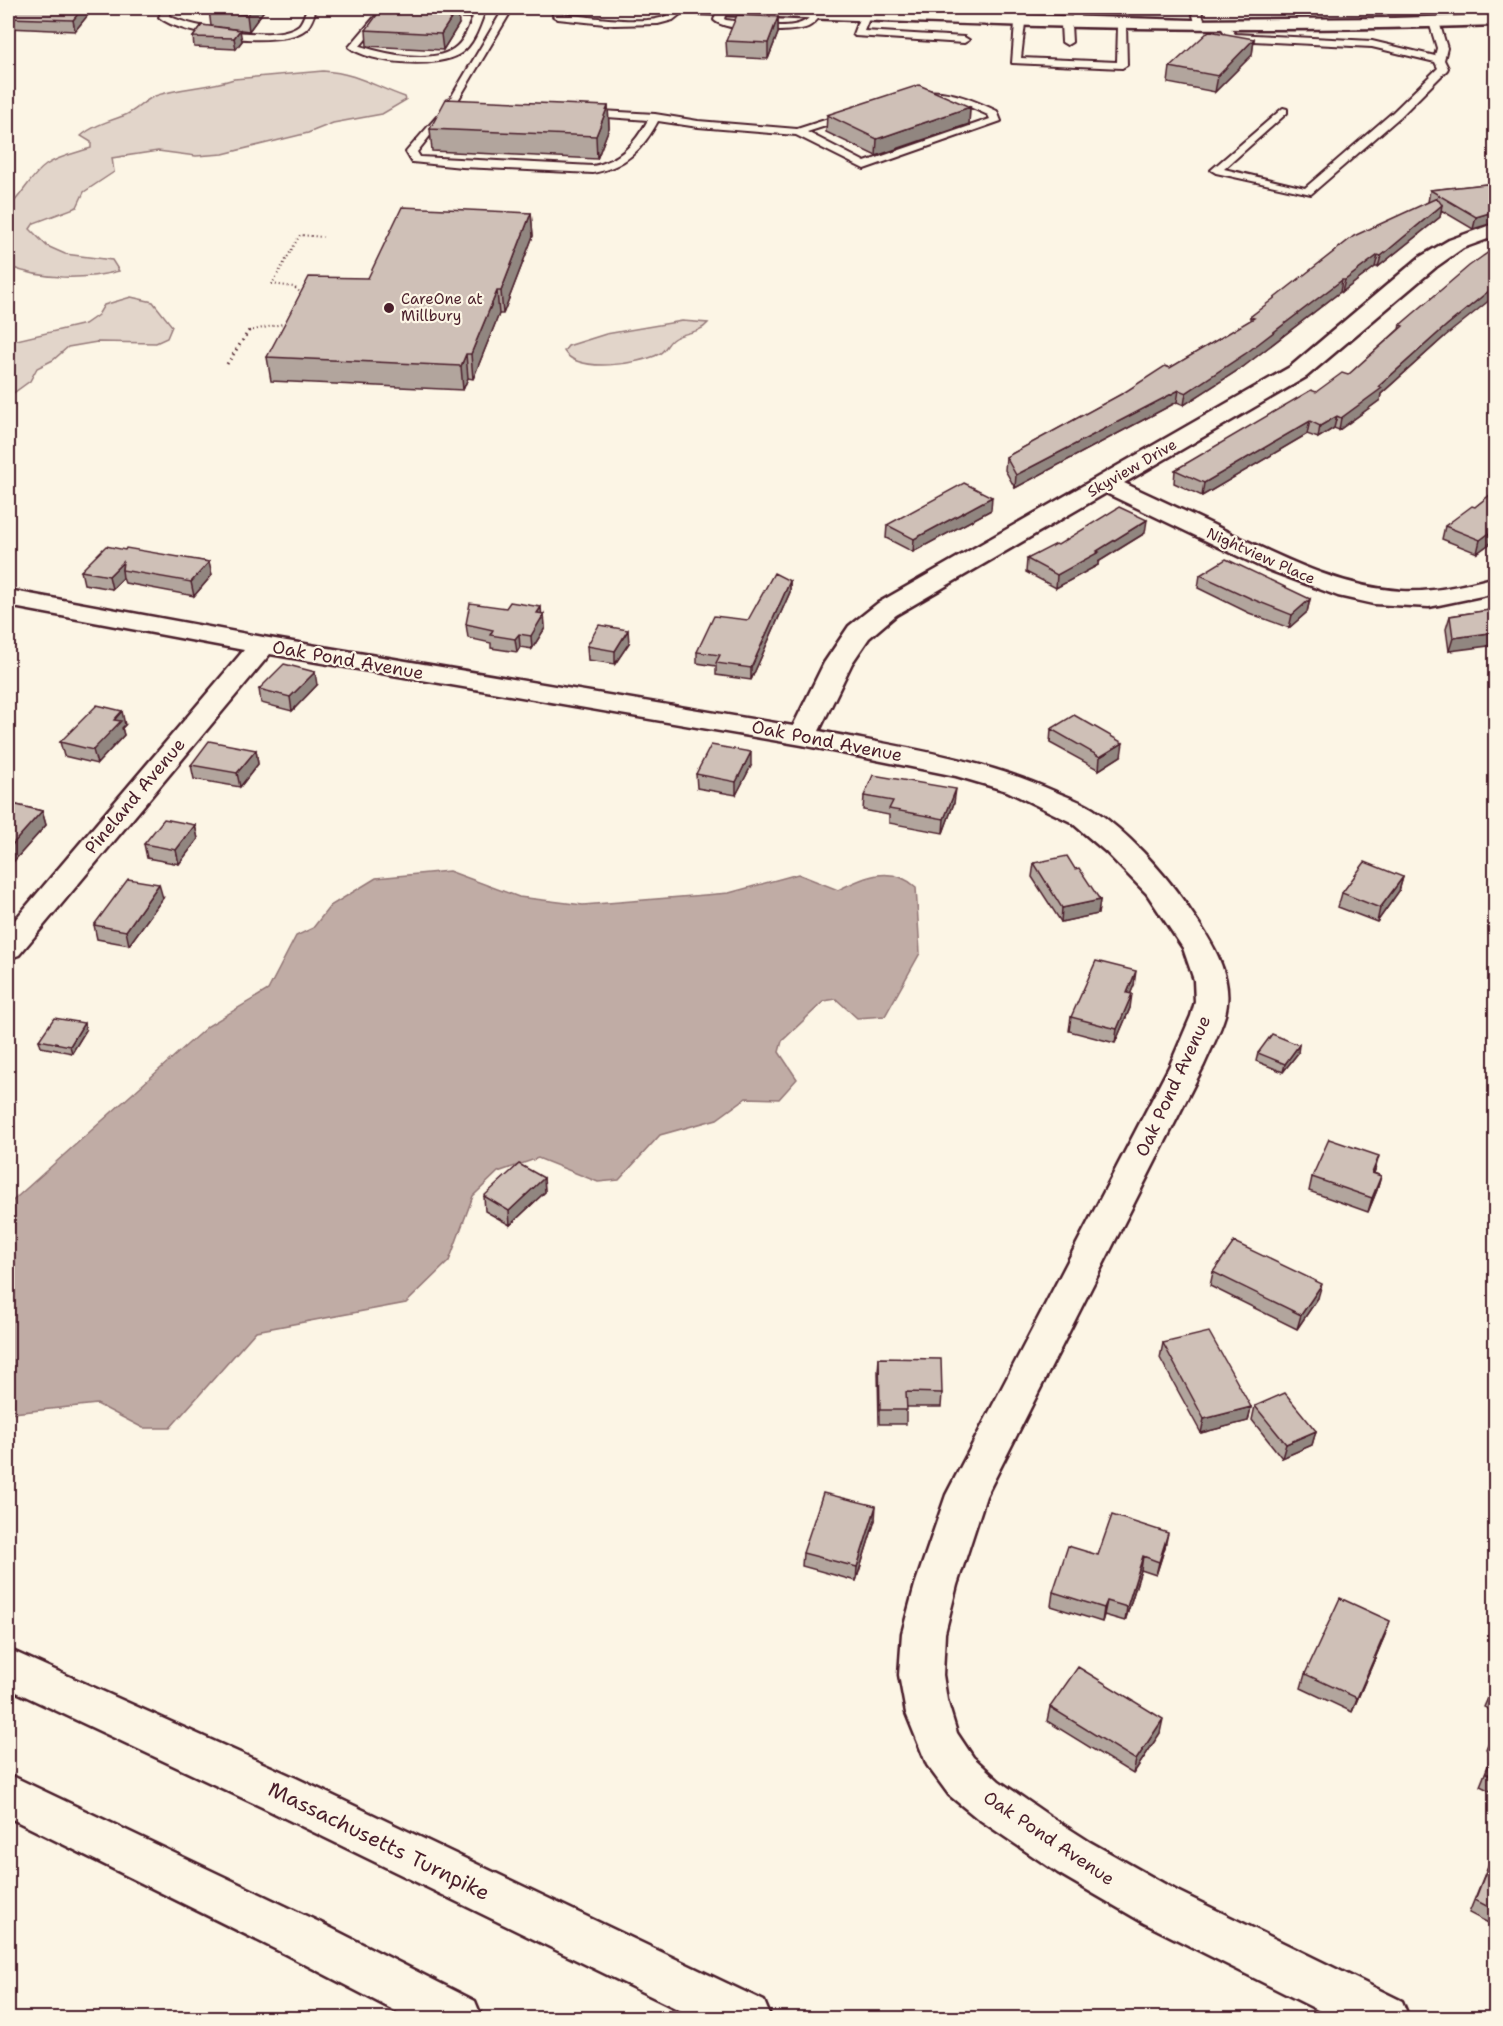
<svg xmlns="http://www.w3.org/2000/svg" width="1503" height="2026" viewBox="0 0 1503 2026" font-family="'Shantell Sans',sans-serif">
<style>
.green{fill:#e2d5ca;stroke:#967a7a;stroke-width:1.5}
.water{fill:#c0aca5;stroke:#917474;stroke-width:1.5}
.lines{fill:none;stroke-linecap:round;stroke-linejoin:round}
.service-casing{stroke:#4a1f2b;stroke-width:4}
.minor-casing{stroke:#4a1f2b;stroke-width:5}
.primary-casing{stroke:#4a1f2b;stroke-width:5}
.motorway-casing{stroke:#4a1f2b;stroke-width:5}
.path-far1{stroke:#4a1f2b;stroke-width:2;stroke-dasharray:1 3;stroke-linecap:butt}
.path{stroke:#4a1f2b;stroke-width:3;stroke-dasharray:1.5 4;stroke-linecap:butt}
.service{fill:#fcf5e5;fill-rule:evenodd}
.minor{fill:#fcf5e5;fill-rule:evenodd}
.primary{fill:#fcf5e5;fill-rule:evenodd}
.motorway{fill:#fcf5e5;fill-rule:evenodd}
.wall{fill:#b2a59d;stroke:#4a1f2b;stroke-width:1.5}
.shaded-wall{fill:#918680;stroke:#4a1f2b;stroke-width:1.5}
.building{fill:#cfc0b7;stroke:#4a1f2b;stroke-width:1.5}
.poi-dot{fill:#4a1f2b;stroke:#fcf5e5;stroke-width:2}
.labels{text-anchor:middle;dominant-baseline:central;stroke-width:4.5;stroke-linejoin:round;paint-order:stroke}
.far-poi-label{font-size:15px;fill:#4a1f2b;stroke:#fcf5e5;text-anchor:start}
.far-street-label{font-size:15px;fill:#4a1f2b;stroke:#fcf5e5}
.street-label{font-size:18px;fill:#4a1f2b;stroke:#fcf5e5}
.near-street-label{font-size:21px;fill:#4a1f2b;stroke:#fcf5e5}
</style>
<rect width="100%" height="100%" fill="#fcf5e5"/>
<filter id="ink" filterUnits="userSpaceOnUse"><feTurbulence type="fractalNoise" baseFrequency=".0167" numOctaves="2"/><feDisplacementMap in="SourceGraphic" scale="12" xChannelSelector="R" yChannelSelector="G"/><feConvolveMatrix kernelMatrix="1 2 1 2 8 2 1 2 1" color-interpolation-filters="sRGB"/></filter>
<g filter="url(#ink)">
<path class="green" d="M323,71c35,2 52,16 82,26l1,3 -24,14 -49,9 -25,10 -85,21 -27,2 -38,-5 -46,7 2,14 -30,20 -7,15 -43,16 -4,6 17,17 18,8 47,6 7,11c-35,9 -77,9 -111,-5v-58c14,-12 23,-33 38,-43 13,-9 30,-12 45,-17v-6l-10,-6c11,-10 28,-15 42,-20 13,-5 20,-15 32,-20 26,-9 53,-8 79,-17z
M131,297l22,5 19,24 -5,12 -11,5 -59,-1 -29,5 -15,13 -16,8 -7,13 -22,16v-55l77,-18 13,-9 6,-10z
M682,321l26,2c-10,12 -25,8 -36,17 -5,4 -7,11 -13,14 -20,10 -81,20 -95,-3l4,-5 38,-12z"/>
<path class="water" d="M449,871l70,26 64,8 146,-12 69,-19 40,16c26,-13 53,-26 78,-3l4,66 -35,63 -28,2 -21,-19 -12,2 -42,40 -3,11 18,27 -18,20 -33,-1 -29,21 -57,16 -41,45 -21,2 -60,-24 -40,14 -25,24 -24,65 -43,42 -150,28 -86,97h-27l-46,-24 -84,9 -5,5v-213l200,-179 60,-36 28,-54 17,-8 17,-22 46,-28z"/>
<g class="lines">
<defs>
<path id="service" d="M164,8h8l-3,8c23,12 109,27 130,9 4,-4 6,-12 8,-17h9c-2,7 -4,15 -10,21 -23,20 -125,8 -147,-12z
M477,8h9c-6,15 -11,35 -25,45 -22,16 -91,11 -112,-6l29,-34 3,-1 5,3 -26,31c25,8 76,20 97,0 8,-7 12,-19 16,-29l-39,-1 -5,-3 5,-3 41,1z
M504,8h9l-56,94 10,1 5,3 -5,3 -15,-1 -35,44 3,5 173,9c27,-5 42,-23 55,-46l-68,-5 -1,-2 5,-3 71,4 43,7 99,8 53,-17 5,3 -1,2 -47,15 58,30 125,-43 -2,-4c-27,-12 -47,-23 -77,-16l-4,-1v-4c34,-8 59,3 90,17l4,10 -137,48 -68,-34 -98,-8 -40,-6c-15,28 -33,46 -65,52l-131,-6 -50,-5 -6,-10 40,-46z
M552,8h9l1,6c24,2 84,12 104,2 4,-2 8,-6 11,-8h11l-15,12 -15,4 -44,1 -56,-6 -5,-3z
M718,8l9,1 -3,10 2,1c19,2 61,11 77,2 5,-2 8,-6 11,-10l8,2c-4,5 -8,10 -14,13 -16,7 -82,5 -94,-7z
M984,8h10l-3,14 -5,3 -5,-3z
M1072,8h10l-2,18 -8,-2z
M1191,8h9l6,18 -2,2 -8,-2z
M865,13l5,3 -6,15 100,6 5,3 -5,3 -109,-7 -2,-2 7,-18z
M1434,19l5,3 8,26 -3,12 4,8 -1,2 -46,46 -90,78 -95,-21 -5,-3 72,-62 4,1v4l-63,56 81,19 88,-76 45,-44 -3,-6 -63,-15 -140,-7 -3,-1 -9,-13 2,-2h6l7,10 137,7 63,15 2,-8 -8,-26z
M1020,20l5,3 -4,35 96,4 1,-36 8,-2 1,41 -5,3 -110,-5 3,-40z
M1066,21l5,3 1,18 -5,3 -5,-3 -1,-18z"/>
<path id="minor" d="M1496,223v13l-33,12 -27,19 -130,110 -182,106c36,17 72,33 108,51 54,25 108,53 169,57 33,2 63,-6 95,-14v16l-67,14 -55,-3 -36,-8 -77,-29 -155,-74 -210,122 -27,23 -17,25 -33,68c80,16 162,27 237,61 12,5 26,10 37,17 35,24 68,60 92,94 22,32 51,70 40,112 -5,17 -14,34 -21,50l-218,431 -29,89 -12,48 -2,42 4,25 10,33 16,24 26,24 49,34 42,27 87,49 225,110 7,17h-75l-190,-95 -86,-50 -81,-55 -28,-23 -22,-30 -21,-52 -7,-38 3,-42 13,-48 31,-90 224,-430 21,-49 4,-14 -1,-22 -11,-32 -36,-54 -41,-42 -35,-30 -64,-31 -51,-15 -154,-31 -532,-91 -251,301 -11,4v-31l236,-278 -236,-44v-16l255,47 530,89 31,-63 25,-37 29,-23 412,-236 130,-110 29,-17z"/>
<path id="primary" d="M675,8h117l399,12 203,-2 102,-3v10c-271,10 -541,0 -812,-12l-6,-1z"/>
<path id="motorway" d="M8,1649l288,129 468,223 7,17h-75l-432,-210 -256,-120z
M8,1774l311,148 156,79 7,17h-73l-124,-64 -277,-137z"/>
</defs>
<use href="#service" class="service-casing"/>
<use href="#minor" class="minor-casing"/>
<use href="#primary" class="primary-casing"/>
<use href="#motorway" class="motorway-casing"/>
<path class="path-far1" d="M302,294l-8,-7 -22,-3 28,-49 23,2
M249,331l38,-8"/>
<path class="path" d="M227,364l23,-35"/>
<use href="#service" class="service"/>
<use href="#minor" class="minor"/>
<use href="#primary" class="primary"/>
<use href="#motorway" class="motorway"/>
</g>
<path class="wall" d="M1277,8h35l-33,1z
M265,9l-16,22 -38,-5 -2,-16z
M8,10h84l-17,21 -67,-3z
M778,17v16l-10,26 -41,-2 -1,-16z
M459,24l-16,26 -76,-4 -1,-16z
M202,25l40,16 -6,8 -42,-2 -1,-10z
M1254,39l-2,16 -37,37 -47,-9 2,-16z
M608,106l1,22 -12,31 -165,-8 -2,-22z
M970,107l-1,17 -93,32 -50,-24 1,-17z
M1496,183v39l-23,7 -32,-19 -1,7 -62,50h-3l-33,25h-2l-97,75 -59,38 -7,-3 -162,86 -10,-18 1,-13 164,-89 80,-47v-4l178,-115 2,-12z
M531,213l2,23 -30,78h-4l-26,65 -5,-1 -5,12 -192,-9 -4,-24 101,-79z
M1495,228h1v14l-4,-2z
M1400,325l44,12 -63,57 -1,6 -41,30 -5,-2 -16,10 -11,-4 -105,62 -28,-13 1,-13 173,-95 51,-46z
M1496,490v49l-19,14 -35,-14 3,-13 30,-19z
M991,510l-78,42 -27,-14 1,-13z
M1145,533l-47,29v3l-42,23 -30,-16 1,-13 31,-14z
M125,550l84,12 3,13 -18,21 -69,-13 -2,-5 -11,11 -28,-5 -3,-13z
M1200,575l110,24 -3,13 -18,16 -40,-15 -51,-25z
M790,581v11l-39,88 -35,-5v-9l-19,-3v-11l51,-32z
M1496,609l-47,42 -3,-22 4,-13z
M542,614h2l1,14 -13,21 -12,-2 -3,5 -26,-4v-5l-23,-5 -2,-14z
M629,643l-14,21 -27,-4 -1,-14z
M317,685l-25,26 -31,-8 -2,-14z
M125,725l-3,3 2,7 -27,29 -33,-8 -4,-14z
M1051,729l70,27 -22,14 -49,-27z
M256,750l2,14 -18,23 -46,-8 -3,-14z
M751,766l-15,29 -39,-7 -1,-14z
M864,796l90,7 -11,30 -54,-10v-8l-26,-5z
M8,803l34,8 4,14 -33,37 -5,-1z
M195,825l3,14 -19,25 -32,-6 -3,-14z
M1034,863l41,6 25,31 -2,14 -37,8 -29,-45z
M1403,877l-4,14 -22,31 -39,-15 4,-14z
M163,898l-34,47 -32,-6 -3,-14z
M1134,985l-4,9v14l-15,35 -46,-12 2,-14z
M86,1030l-14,23 -31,-6 -2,-7z
M1258,1053h40l-15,19 -27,-11z
M1375,1170l-1,3 7,3 -4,14 -9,22 -59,-21 3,-14z
M544,1178l1,14 -35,33 -25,-14 -1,-15z
M1213,1272l105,26 -21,31 -87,-43z
M1163,1343l88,64 -3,14 -47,12 -41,-75z
M879,1358l63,35 -1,14h-35v17h-27l-1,-52z
M1255,1406l61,25 -4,14 -30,13 -30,-38z
M875,1520l-19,61 -54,-15 1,-13z
M1165,1547l-9,28 -15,-5 -16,51 -21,-6 -2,7 -51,-16 2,-14 45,-37z
M1385,1635l-33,77 -51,-24 4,-14z
M1496,1680v33l-12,-6z
M1050,1707l110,26 -27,41 -86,-53z
M1496,1725v69l-16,-8 13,-33 -7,-4z
M1494,1851l2,1v75l-27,-14z"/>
<path class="shaded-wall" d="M83,8h8l1,2 -17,21 -2,-11z
M253,8h12v1l-16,22 -2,-16z
M458,8l1,16 -16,26 -2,-16z
M778,17v16l-10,26v-16z
M240,30l2,11 -6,8 -2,-11z
M1254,39l-2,16 -37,37 3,-16z
M608,106l1,22 -12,31 -1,-23z
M970,107l-1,17 -93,32 1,-17z
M1442,205l-2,12 -62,50 3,-11z
M1496,211v11l-23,7 3,-12z
M531,213l2,23 -30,78 -2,-23z
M1378,255l-3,12 -33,25 3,-12z
M1342,280l-2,12 -97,75 -59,38 2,-12z
M1496,285v10l-52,42 -63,57 -1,6 -41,30 2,-12 38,-32 68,-61z
M497,291l2,23 -26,65 -2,-25z
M466,354l2,24 -5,12 -2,-24z
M1179,390l-2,12 -162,86 1,-13z
M1337,416l-3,12 -16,10 2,-12z
M1310,421l-3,13 -105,62 2,-13z
M992,497l-1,13 -78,42 1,-13z
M1147,520l-2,13 -47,29v3l-42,23 1,-13z
M1496,528v11l-19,14 3,-13z
M123,562l-1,8 1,8 -11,11 -3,-13z
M209,562l3,13 -18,21 -3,-14z
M790,581v11l-39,88v-12z
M1310,599l-3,13 -18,16 3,-13z
M541,607l1,11 2,-4 1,14 -13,21 -1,-13 6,-23z
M628,630l1,13 -14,21v-13z
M1496,632v13l-47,6 4,-13z
M519,634l1,13 -3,5 -2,-13z
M315,672l2,13 -25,26 -2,-14z
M122,711l3,14 -3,3 2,7 -27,29 -4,-14 21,-30z
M1123,743l-2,13 -22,14 1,-13z
M256,750l2,14 -18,23 -3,-14z
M751,752v14l-15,29v-13z
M956,789l-2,14 -11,30 1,-14z
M42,811l4,14 -33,37 -4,-14z
M195,825l3,14 -19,25 -3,-14z
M1403,877l-4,14 -22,31 3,-14z
M159,884l4,14 -34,47 -3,-14z
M1100,900l-2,14 -37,8 1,-14z
M1136,971l-2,14 -9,22 2,-14z
M1132,994l-2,14 -15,35 2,-14z
M84,1023l2,7 -14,23 -2,-7z
M1299,1045l-1,8 -15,19 2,-8z
M1379,1156l-4,14 -7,17 4,-14z
M1381,1176l-4,14 -9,22 4,-14z
M544,1178l1,14 -35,33 -1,-14z
M1322,1284l-4,14 -21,31 4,-14z
M1251,1407l-3,14 -47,12 3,-14z
M1316,1431l-4,14 -30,13 4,-14z
M876,1506l-1,14 -19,61 1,-14z
M1168,1533l-3,14 -9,28 3,-13z
M1143,1556l-2,14 -16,51 2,-14z
M1107,1601l-3,14 -2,7 2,-14z
M1390,1621l-5,14 -33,77 5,-14z
M1163,1719l-3,14 -27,41 3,-14z"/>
<path class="building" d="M10,8h73l-10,12 -65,-2v-8z
M211,8h42l-6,7 -38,-5z
M382,8h76l-17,26 -75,-4z
M737,15l41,2 -10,26 -42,-2z
M202,25l38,5 -6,8 -41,-1z
M1209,31l45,8 -36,37 -48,-9z
M919,85l51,22 -93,32 -50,-24z
M446,99l162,7 -12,30 -166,-7z
M1496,183v28l-20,6 -46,-27z
M1437,198l5,7 -61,51 -3,-1 -33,25h-3l-97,74 -59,39 -7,-3 -163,85 -10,-18 119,-65 40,-26 5,2 84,-50 -4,-1 104,-81z
M402,207l129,6 -30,78h-4l-26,63h-5l-5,12 -194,-9 42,-80 59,1z
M1496,247v38l-49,40 -68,61 3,2 -41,30 -4,-2 -17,10 -10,-5 -106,62 -29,-13 136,-80 5,2 26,-19 6,2 55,-49 -3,-1 69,-59z
M964,483l28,14 -78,42 -27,-14z
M1496,490v38l-16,12 -35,-14 27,-20 3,1z
M1119,507l28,13 -50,31 2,1 -42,23 -30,-16 29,-15 2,1z
M106,546l19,4 1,-2 83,14 -18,20 -69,-12 1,-8 -14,14 -28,-5z
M1226,559l84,40 -18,16 -40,-16 -52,-24z
M774,573l16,8 -39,87 -35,-5 4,-8 -23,-3 17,-36 34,4z
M510,602l31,5 -4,6 7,1 -13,22 -12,-2 -4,5 -25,-4 3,-5 -27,-6 4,-21 36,5z
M1496,609v23l-43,6 -3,-22z
M599,625l29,5 -13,21 -28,-5z
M284,664l31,8 -25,25 -31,-8z
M97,705l25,6 -8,9 7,1 -28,29 -33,-8z
M1074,715l49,28 -23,14 -49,-28z
M209,741l47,9 -19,23 -46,-8z
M711,745l40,7 -15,30 -40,-8z
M873,775l83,14 -12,30 -55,-10 4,-8 -29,-5z
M8,803l34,8 -33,37h-1z
M164,819l31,6 -19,25 -32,-6z
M1067,856l8,13 4,-1 21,32 -38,8 -28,-45z
M1365,862l38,15 -23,31 -38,-15z
M128,879l31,5 -33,47 -32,-6z
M1096,961l40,10 -9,22 5,1 -15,35 -46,-12z
M54,1018l30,5 -14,23 -31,-6z
M1272,1034l27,11 -14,19 -27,-11z
M1329,1139l50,17 -7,17 9,3 -9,22 -60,-21z
M519,1164l25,14 -35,33 -25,-15z
M1234,1242l88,42 -21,31 -88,-43z
M1209,1332l42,75 -47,12 -41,-76z
M879,1358l62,1 1,34 -36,-1 1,18h-27z
M1285,1393l31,38 -30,13 -31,-38z
M823,1493l53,13 -19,61 -54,-14z
M1112,1515l56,18 -9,29 -16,-6 -16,51 -20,-6 -3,7 -51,-16 15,-46 30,9z
M1340,1598l50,23 -33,77 -52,-24z
M1078,1667l85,52 -27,41 -86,-53z
M1496,1680v17l-7,-3z
M1496,1725v13l-5,-2z
M1496,1748v30l-10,-5z
M1494,1851l2,1v59l-21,-11z"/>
</g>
<circle class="poi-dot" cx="389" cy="308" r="6"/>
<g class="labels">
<g class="far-poi-label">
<text x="401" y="299">CareOne at<tspan x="401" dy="17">Millbury</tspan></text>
</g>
<g class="far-street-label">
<text transform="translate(1132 468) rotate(-30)">Skyview Drive</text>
<text transform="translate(1261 556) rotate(24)">Nightview Place</text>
</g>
<g class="street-label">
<text transform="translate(348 660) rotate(10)">Oak Pond Avenue</text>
<text transform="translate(827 741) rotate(11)">Oak Pond Avenue</text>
<text transform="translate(135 796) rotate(-50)">Pineland Avenue</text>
<text transform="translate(1173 1086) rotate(-65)">Oak Pond Avenue</text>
<text transform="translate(1049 1838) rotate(34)">Oak Pond Avenue</text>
</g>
<g class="near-street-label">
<text transform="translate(379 1841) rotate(26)">Massachusetts Turnpike</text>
</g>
</g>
<rect width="1503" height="2026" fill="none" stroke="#fcf5e5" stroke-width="30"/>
<rect x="15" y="15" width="1473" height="1996" fill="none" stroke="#4a1f2b" stroke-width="2" filter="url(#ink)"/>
</svg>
